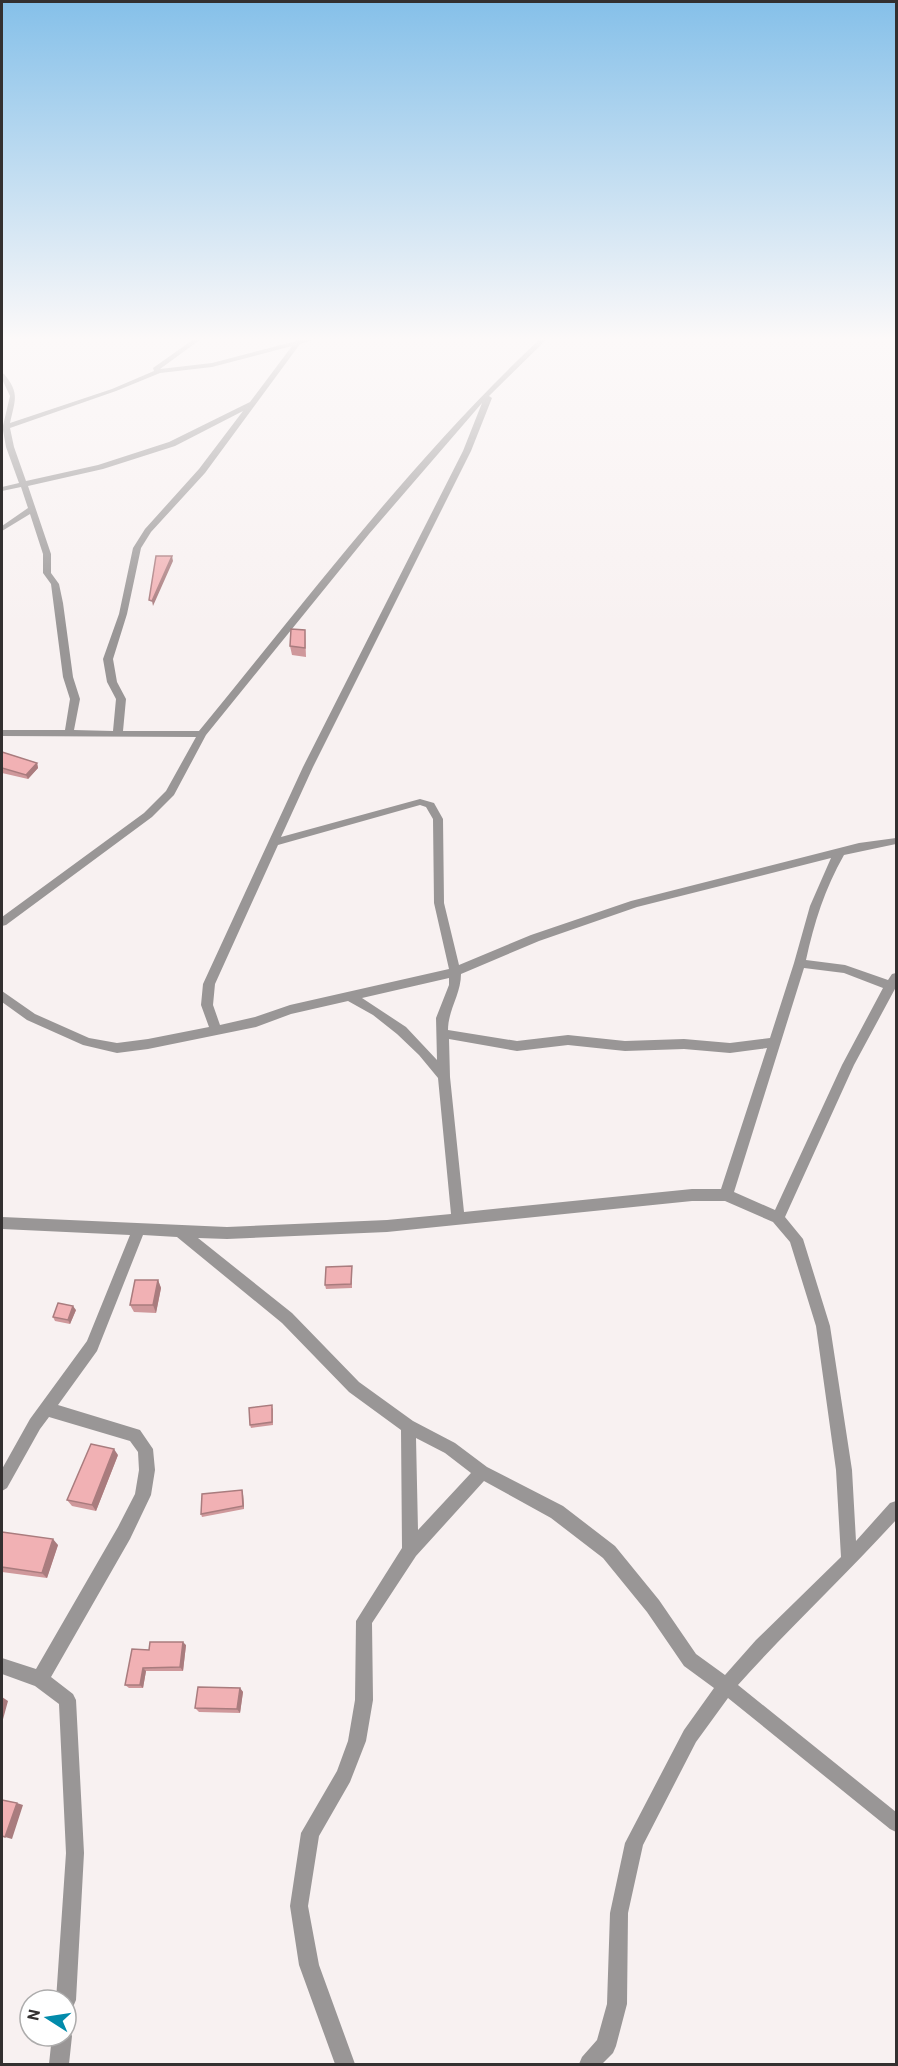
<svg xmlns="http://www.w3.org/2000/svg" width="898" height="2066" viewBox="0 0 898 2066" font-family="Barlow,sans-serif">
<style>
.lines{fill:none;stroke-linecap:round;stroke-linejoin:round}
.minor{fill:#999696;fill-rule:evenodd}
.wall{fill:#cf989b}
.shaded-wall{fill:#a97c7e}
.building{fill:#f1b1b4;stroke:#a97c7e;stroke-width:1.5}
</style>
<rect width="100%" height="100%" fill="#f8f1f1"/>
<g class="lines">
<path class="minor" d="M194,339h7l-41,30 52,-6 84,-22 2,-2h18l-16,5 -95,129 -54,59 -10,16 -14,66 -14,45 4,23 9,17 -3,32h76c110,-134 215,-274 341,-392h7l-58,57 3,2 -21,53 -158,316 -32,70 139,-38 14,4 9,16 1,84 15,62 72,-30 100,-34 228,-58 37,-5v6l-52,11c-19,33 -30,68 -38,105l39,5 43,15 4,-6 4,-1v14l-42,78 -69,152 18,22 27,87 22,144 4,71 34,-38 6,-2v19c-51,56 -107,108 -158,165l158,127v20l-6,-3 -162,-131 -32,44 -53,103 -15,68 -1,91 -11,42 -3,7 -11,11h-23l3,-7 15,-17 10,-36 3,-91 15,-70 59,-113 30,-42 -30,-22 -37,-54 -44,-54 -52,-40 -67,-37 -68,75 -44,67 1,77 -7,41 -16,41 -31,54 -11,70 11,59 36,99h-20l-36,-99 -9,-59 11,-73 36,-62 11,-30 7,-41 1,-79 46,-73 -1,-118 -52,-38 -67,-69 -105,-86 -34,-2 -46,116 -39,54 82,25 13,19 2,21 -4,25 -21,44 -79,138 22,17 3,6 8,153 -8,147 -3,7 -7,3v-10h-10l10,-147 -7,-149 -24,-18 -33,-12v-16l34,11 82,-142 17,-33 4,-24 -1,-18 -8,-11 -81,-24 -9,12 -33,59 -5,3v-22l28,-50 57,-78 43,-106 -128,-6v-12l225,10 160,-7 64,-6 -13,-136 -19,-23 -22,-21 -24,-19 -25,-14 -57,13 -35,13 -108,22 -31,4 -34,-8 -56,-25 -25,-18v-11l33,23 54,24 28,5 31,-4 61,-12 -8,-22 2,-21 100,-217 160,-316 19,-48 -113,131 -163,201 -32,60 -22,22 -146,108 -4,1v-9l142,-104 22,-22 30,-54 -194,-1v-6h63l5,-31 -7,-22 -12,-93 -8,-11v-19l-13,-40 -28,17v-5l26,-18 -7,-21 -19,4v-4l17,-4 -13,-36 -3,-17h-1l8,-34 -8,-17v-6l2,1c16,19 11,26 6,49l102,-34 42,-18 -1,-3zM292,346l-42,56 -81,40 -71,23 -72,16 -12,-34 -4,-19 106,-37 44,-18 52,-6zM243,411l-44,58 -54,60 -12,19 -14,66 -16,45 4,23 9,17 -3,32 -39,-1 6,-31 -7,-22 -10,-74 -4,-19 -8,-11v-19l-23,-68 75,-17 72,-23zM420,805l6,2 7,12 1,84 15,66 -159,36 -35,12 -35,8 -7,-20 2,-21 63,-139zM831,858l-21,48 -16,57 -24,75 -40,5 -46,-4 -59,2 -57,-6 -51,6 -69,-11c0,-20 13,-36 13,-56l78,-33 98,-34zM804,968l40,5 39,15 -41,77 -67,145 -41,-18zM449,978v7l-13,33 1,42 -31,-33 -44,-29zM449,1039l68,12 51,-6 57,6 59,-2 46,4 37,-5 -46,141h-29l-228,23 -14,-135zM692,1201h33l48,21 17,20 26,84 20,144 5,87 -85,83 -31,35 -29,-21 -37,-54 -44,-54 -52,-40 -76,-39 -32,-24 -42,-22 -54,-39 -67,-69 -94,-75 29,1 160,-7zM416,1438l29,15 26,20 -53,57z
M66,2028l3,1 3,7 -3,28h-20l3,-28h14z"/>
</g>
<path class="wall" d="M305,630l1,27 -14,-2 -2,-9z
M2,752l35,11 1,5 -10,11 -26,-6z
M352,1266v22l-26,1 -1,-4z
M158,1280l3,8 -5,25 -22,-1 -4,-7z
M76,1310l-6,14 -15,-3 -2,-4z
M273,1408v17l-22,3 -1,-3z
M118,1455l-22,56 -24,-5 -5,-6z
M242,1490l1,3 1,16 -42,8 -1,-3z
M2,1532l56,13 -11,33 -45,-6z
M186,1645l-3,26h-37l-3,17h-14l-4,-3 24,-35z
M240,1688l3,4 -3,21 -41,-1 -4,-4z"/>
<path class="shaded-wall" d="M172,556l1,5 -20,45 -1,-5z
M37,763l1,5 -10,11 -2,-4z
M158,1280l3,8 -5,25 -3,-8z
M73,1306l3,4 -6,14 -2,-4z
M114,1449l4,6 -22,56 -4,-6z
M242,1490l1,3 1,16 -1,-3z
M53,1539l5,6 -11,33 -5,-5z
M183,1642l3,3 -3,26 -3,-4z
M143,1668l3,3 -3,17 -3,-3z
M240,1688l3,4 -3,21 -3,-4z
M2,1697l6,4 -6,22z
M17,1803l6,2 -11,34 -7,-2z"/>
<path class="building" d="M156,556h16l-20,45 -3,-1z
M291,629l14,1v18l-15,-2z
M2,752l35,11 -11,12 -24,-7z
M352,1266l-1,18 -26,1 1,-18z
M135,1280h23l-5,25h-23z
M58,1303l15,3 -5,14 -15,-3z
M272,1405v17l-22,3 -1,-17z
M91,1444l23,5 -22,56 -25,-5z
M242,1490l1,16 -42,8 1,-20z
M2,1532l51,7 -11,34 -40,-6z
M150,1642h33l-3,25 -37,1 -3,17h-15l7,-36 17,1z
M198,1687l42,1 -3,21 -42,-1z
M2,1800l15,3 -12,34 -3,-1z"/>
<linearGradient id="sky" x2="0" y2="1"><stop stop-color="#85c0e9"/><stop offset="0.54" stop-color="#fcf9f9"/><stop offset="1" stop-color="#fcf9f9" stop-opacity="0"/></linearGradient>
<rect width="898" height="628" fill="url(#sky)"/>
<rect width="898" height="2066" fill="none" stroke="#333030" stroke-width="6"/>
<g transform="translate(48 2018) rotate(282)"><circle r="28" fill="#ffffff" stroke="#adacac" stroke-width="1.5"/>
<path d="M0-4.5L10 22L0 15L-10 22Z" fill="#028bab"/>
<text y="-9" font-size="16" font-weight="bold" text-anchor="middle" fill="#333030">N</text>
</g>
</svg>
